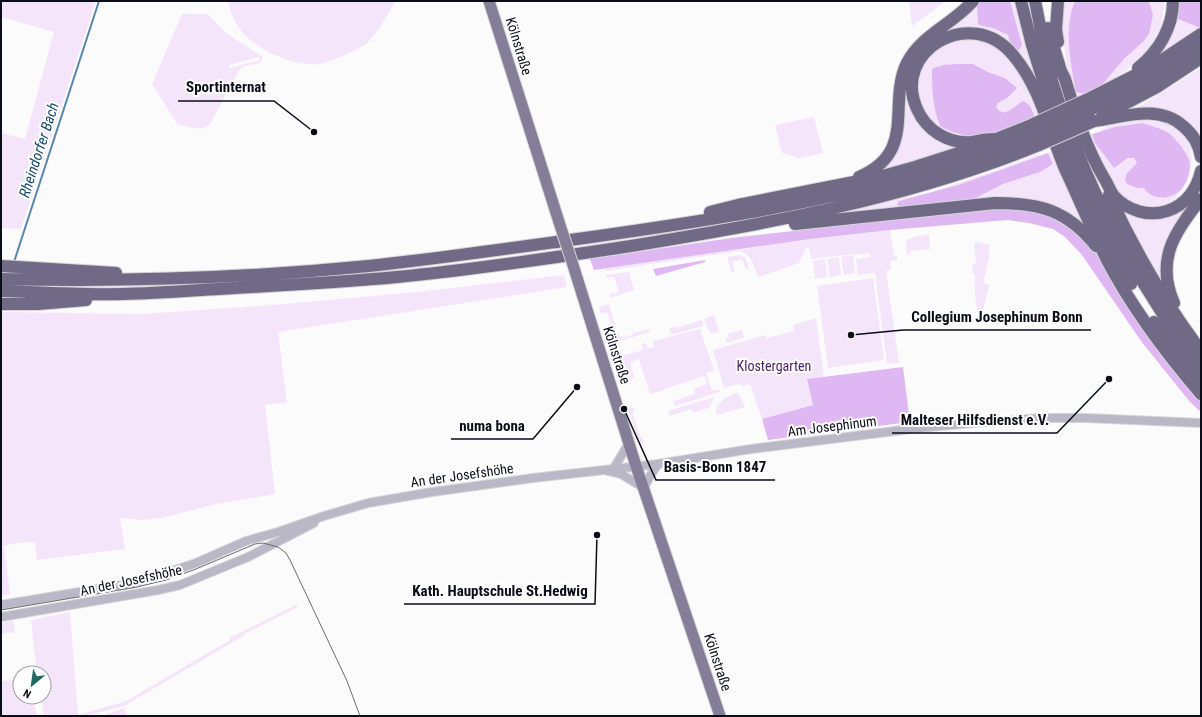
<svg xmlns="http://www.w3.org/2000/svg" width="1202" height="717" viewBox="0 0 1202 717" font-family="'Roboto Condensed',sans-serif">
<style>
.green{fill:#f4e5fb;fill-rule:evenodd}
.forest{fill:#dfb7f3}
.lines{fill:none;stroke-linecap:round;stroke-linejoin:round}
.stream{stroke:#5887a9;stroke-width:2}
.minor-casing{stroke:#d5d5d7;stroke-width:10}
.major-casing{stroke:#d5d5d7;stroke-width:13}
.highway-casing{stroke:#d5d5d7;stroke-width:14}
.minor{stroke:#bab7c6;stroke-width:8}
.major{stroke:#847e98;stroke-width:11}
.highway{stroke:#706a87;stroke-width:12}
.tram{stroke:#6a6c72;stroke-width:1}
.major-bridge-casing{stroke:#d5d5d7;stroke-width:13;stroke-linecap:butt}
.highway-bridge-casing{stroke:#d5d5d7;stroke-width:14;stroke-linecap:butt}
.major-bridge{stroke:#847e98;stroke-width:11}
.highway-bridge{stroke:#706a87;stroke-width:12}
.labels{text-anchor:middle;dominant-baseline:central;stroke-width:4;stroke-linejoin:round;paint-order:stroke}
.street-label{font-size:14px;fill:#0b0d18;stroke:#fff}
.park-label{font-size:14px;fill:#522167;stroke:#fff}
.water-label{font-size:15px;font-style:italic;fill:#154967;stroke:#fff}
.leader{fill:none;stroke:#0b0d18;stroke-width:1.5}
.callout-dot{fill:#0b0d18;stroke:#fff;stroke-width:1.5}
.callout-label{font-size:15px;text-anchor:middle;font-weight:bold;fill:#0b0d18;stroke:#fff;stroke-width:4;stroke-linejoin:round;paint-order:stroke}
</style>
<rect width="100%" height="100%" fill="#fbfbfb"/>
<path class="green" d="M1,1h95l-75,228 -20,-1v-95l24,6 29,-107 -53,-15z
M228,1h167c-6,12 -19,35 -29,43 -4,3 -9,5 -13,7 -11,6 -23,11 -35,13 -24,3 -58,-13 -74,-30 -9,-10 -14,-21 -16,-33z
M909,1h37l-34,25z
M977,1h5h-2l-3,5 1,18c6,3 12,3 17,5 4,2 8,4 13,6l3,11 7,6 4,-7 -12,-44h7c17,84 48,169 90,245 12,23 25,46 40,68 7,11 20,27 24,38 -14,-15 -24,-35 -35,-53 -25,-41 -48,-83 -67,-128 -17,-40 -31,-104 -66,-129 -10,-7 -20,-11 -31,-12 -67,-6 -90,93 -15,114v2l-22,9 -60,17c11,-10 20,-20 24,-34 8,-27 -1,-52 13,-78 14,-26 45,-37 65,-59z
M1065,1h10l-5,21v37l11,34 4,1 -9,4 -10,-37 -3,-31z
M1149,1h16l-4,26 -16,27 -21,18 -22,13 22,-26 20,-18 5,-7 4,-19z
M182,14h26l18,19 37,24 -2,6c-7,2 -16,2 -21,6l-31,57 -8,3 -23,-4 -26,-41zM259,57l1,3 -30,8 -1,-3z
M1176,18l24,10 -46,30z
M961,39c6,0 13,0 19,1 32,7 48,49 59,76l-8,3 2,-9 -9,-8 -3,-1c-7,6 -18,18 -25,6l2,-4 9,-5 7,-13 -9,-7 -17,-6 -15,-8h-17l-19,2 39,71c-9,0 -19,-1 -28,-4 -31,-12 -39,-57 -15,-80 8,-8 18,-10 28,-14z
M1201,68v76l-9,-16 -60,-18 13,-7z
M814,117l9,36 -24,5 -17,-5 -7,-28z
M1149,119c5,1 10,1 15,2 10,3 18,10 24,19 14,36 -15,81 -55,63 -8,-3 -13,-9 -19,-15l-25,-53 3,-1 3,9 19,24c7,-3 12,-9 20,-9l3,5 -10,10 62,-13 -13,-21 -61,-12 -13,4 -1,-1c12,-9 32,-10 48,-11z
M1052,150l31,71 -1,1 -23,-14 -25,-8 -220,17 117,-25 66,-22 42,-16 1,2 -82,29 -59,16 73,-1 31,-16 37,-12 13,-8 -5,-11z
M1201,185v9l-17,20 -19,72 -24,-38 -21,-42 39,11z
M890,230l4,26 3,-1v5l-7,1 1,9 -5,1 13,92 -12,1 -12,-91 -17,2 -2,-16 15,-2 -1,-4 -15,2v-1l-44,5 -2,-12 -3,1 -7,15 -41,14c-4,-11 -6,-23 -19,-26l-134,20 -1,-2 206,-30z
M929,234l1,15 -20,2v4h-3l-1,-12 1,-3 7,-3z
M976,242l14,3 -2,9h2l-7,29 6,2 -7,30c-9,-7 -7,-31 -7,-41h-2l-1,-9 4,-1 -2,-20z
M739,255l6,2 4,11 -3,1 -4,-10 -10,3 3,10 -3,1 -5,-16z
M853,255l2,18 -11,2 -3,-18z
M839,257l2,18 -11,2 -3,-18z
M825,259l2,18 -12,2 -2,-18z
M629,272l5,18 -24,8 -1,-4 3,-1 3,1 4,-3 -5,-14 -4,1 -2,-1 -1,2 -1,-4z
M564,275l3,12 -289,45 9,70 -22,3 10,89 -63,11 -51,13 -17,2 -24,-2 5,31 -88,11 -2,-18 -18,1 -13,3 6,48 -9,2v-284l139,2 133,-9 144,-13z
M873,278l11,82 -56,8 -11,-82z
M609,304l6,21 -3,1 -5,-14 -6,2 -2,-7z
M714,315l5,17 -8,2 -7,-14 4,-3z
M816,318l8,59 -17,2 6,26 -51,14 -12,-35 -9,2 -1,-2 -16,4 -11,-38 52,-15 2,3 27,-7 -1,-6z
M702,320l1,6 -27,8h-5l-2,-6 6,-2 1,2z
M616,329l5,8 10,-1v-2l18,-5 1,3 -34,10 -3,-12z
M700,329l14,41 -8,3 6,18 7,-2 1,3 -45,14 -2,-5 22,-7 -1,-6 13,-4 -3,-8 -40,13v1l-14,4 -11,-35 -9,3 4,15 -5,3 -1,-2h-1l-2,-2 -3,1 -1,3 -3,1 -6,-21 4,-7 4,-1 1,4 22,-6 -1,-6 4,-1 2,6 6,-2 -1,-6z
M742,330l2,8 -17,5 -2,-5 4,-1 -1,-3z
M736,393l3,1 6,13 -28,8 -1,-6c5,-8 10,-13 20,-16z
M714,397l-4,10 -17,6 -2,-4 -21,7 -2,-5z
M633,407l2,4 -3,1 9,26 2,-1v6l-3,2 -12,-37z
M296,605l2,2 -54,27 1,1 -121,71 -38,10h-42l-3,-19h3v-24h-7l-6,-53 39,-8 8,103 48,-14 104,-61 -1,-2z
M13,621l2,11 -14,2v-11z
M20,679v18h13l4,19h-36v-35z
M124,708l4,8h-28z"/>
<path class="forest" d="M980,1h30l12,44 -4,7 -7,-6 -3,-11c-5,-2 -9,-4 -13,-6 -5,-2 -11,-2 -17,-5l-1,-18z
M1075,1h74l4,14 -4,19 -5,7 -20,18 -22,26 -17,9 -9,-2c-5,-28 -13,-63 -1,-91z
M1179,1h22v26l-1,1 -24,-10z
M956,64h17l15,8 17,6 12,10 -10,10 -9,5 -2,4c7,12 18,0 26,-6 7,1 11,9 12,15 -6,6 -14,8 -22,11 -27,10 -45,14 -72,-1 -7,-18 -8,-35 -8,-55l1,-3 11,-3z
M1142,123c7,2 14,4 21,7 8,3 13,10 18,16 3,4 6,9 8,14 3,11 -3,27 -12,33 -10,7 -27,6 -33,-5h-6l-11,-4 -2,-4 2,-7 10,-10 -3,-5h-6l-14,10 -19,-25 -3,-9 23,-7z
M1048,153l5,11 -13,8 -37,12 -31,16 -73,8 -2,-4 2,-3 59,-16z
M1003,207l48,6 40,31 110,156v12l-11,-10 -49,-61 -59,-86 -17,-18 -12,-8 -24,-6 -22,-3 -117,10 -80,9 -216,31 -4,-11 141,-21z
M705,260v2l-49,14 -3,-7z
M903,367l7,55 -142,18 -6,-21 51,-14 -6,-26z"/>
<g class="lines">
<path class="stream" d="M14,262l85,-261"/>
<defs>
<path id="minor" d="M614,468l15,-25
M608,471l13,3 23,14 6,-12 8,-12
M1,605l133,-22 18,-5 44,-15 50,-22 32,-9 46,-16 44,-13 64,-11 101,-14 125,-14 93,-15 168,-21 64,-6 60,-4h43l115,5
M1,617l157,-27 22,-5 68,-28 66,-34"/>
<path id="major" d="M489,1l70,221
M573,265l63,201 84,250"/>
<path id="highway" d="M1021,1l11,44 23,74
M1035,1c6,27 9,54 17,80 32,103 84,201 149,287
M1048,28l13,43 4,8c10,33 21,69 39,99 4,6 6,13 10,18 14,15 35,21 53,15 19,-6 30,-22 34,-40
M1058,42l-2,-12 2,-29
M1138,68c20,-16 35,-40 35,-67
M1086,100l67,-34 48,-32
M1090,110l53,-28 58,-38
M1102,116l55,-29 44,-29
M1094,121c29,-4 64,-17 89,5 10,8 16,19 18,31
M993,139c-8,0 -15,2 -22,3 -23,2 -45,-12 -54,-33 -26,-58 54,-105 96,-54 28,33 36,76 52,114 14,30 27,61 42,91 25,48 59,93 94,134
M1065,146l36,78 30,60
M859,177c59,-25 28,-73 48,-114 14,-28 46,-39 66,-62
M1109,195c25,54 56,108 92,156
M710,212l28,-7 141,-28 36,-10 53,-17 61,-24
M795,224l200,-21c45,0 72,7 101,43
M1,266l115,7
M1,279c123,3 246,-1 368,-13 65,-7 129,-16 194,-25 116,-16 233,-33 347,-64 42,-12 84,-26 125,-42
M1,291c40,1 81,4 122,3 37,-1 74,-4 111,-6 54,-3 109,-6 163,-11 74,-7 148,-18 221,-29 143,-23 286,-48 421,-103
M1174,303c-19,-43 1,-72 27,-104
M1,304h37l48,-4
M1154,322l47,60"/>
</defs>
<use href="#minor" class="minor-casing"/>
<use href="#major" class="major-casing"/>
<use href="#highway" class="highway-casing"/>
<use href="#minor" class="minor"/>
<use href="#major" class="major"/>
<use href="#highway" class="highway"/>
<path class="tram" d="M1,610l136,-23 29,-7 30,-11 59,-25 8,-1 15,4 8,6 4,7 57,121 13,35"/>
<defs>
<path id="major-bridge" d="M559,222l14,43"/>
<path id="highway-bridge" d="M1029,126l57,-26
M1035,135l55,-25
M1039,145l55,-24"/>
</defs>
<use href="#major-bridge" class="major-bridge-casing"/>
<use href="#highway-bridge" class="highway-bridge-casing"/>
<use href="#major-bridge" class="major-bridge"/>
<use href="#highway-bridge" class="highway-bridge"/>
</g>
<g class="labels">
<g class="street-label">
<text transform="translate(519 46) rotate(73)">Kölnstraße</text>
<text transform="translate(617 355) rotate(72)">Kölnstraße</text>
<text transform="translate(832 426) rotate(-7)">Am Josephinum</text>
<text transform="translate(462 475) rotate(-8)">An der Josefshöhe</text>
<text transform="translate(131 580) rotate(-12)">An der Josefshöhe</text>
<text transform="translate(718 662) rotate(72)">Kölnstraße</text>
</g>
<g class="park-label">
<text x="774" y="366">Klostergarten</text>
</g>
<g class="water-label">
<text transform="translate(39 150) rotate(-72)">Rheindorfer Bach</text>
</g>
</g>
<path class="leader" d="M314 132L274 101H178M851 335L903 330H1091M1109 379L1057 433H892M577 387L533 439H451M624 409L656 480H775M597 535L595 604H404"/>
<g class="callout-dot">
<circle cx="314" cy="132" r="4"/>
<circle cx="851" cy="335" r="4"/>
<circle cx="1109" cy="379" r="4"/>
<circle cx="577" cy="387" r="4"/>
<circle cx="624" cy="409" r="4"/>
<circle cx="597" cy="535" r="4"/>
</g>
<g class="callout-label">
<text x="226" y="92">Sportinternat</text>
<text x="997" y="322">Collegium Josephinum Bonn</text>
<text x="975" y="425">Malteser Hilfsdienst e.V.</text>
<text x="492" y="431">numa bona</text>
<text x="715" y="472">Basis-Bonn 1847</text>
<text x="500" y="596">Kath. Hauptschule St.Hedwig</text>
</g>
<rect width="1202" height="717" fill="none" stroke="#0b0d18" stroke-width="4"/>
<g transform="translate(32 685) rotate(209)"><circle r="19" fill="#ffffff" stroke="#9d9ea3"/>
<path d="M0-3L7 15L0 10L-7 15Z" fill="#21695f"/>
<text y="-6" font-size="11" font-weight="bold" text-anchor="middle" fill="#0b0d18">N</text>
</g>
</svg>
